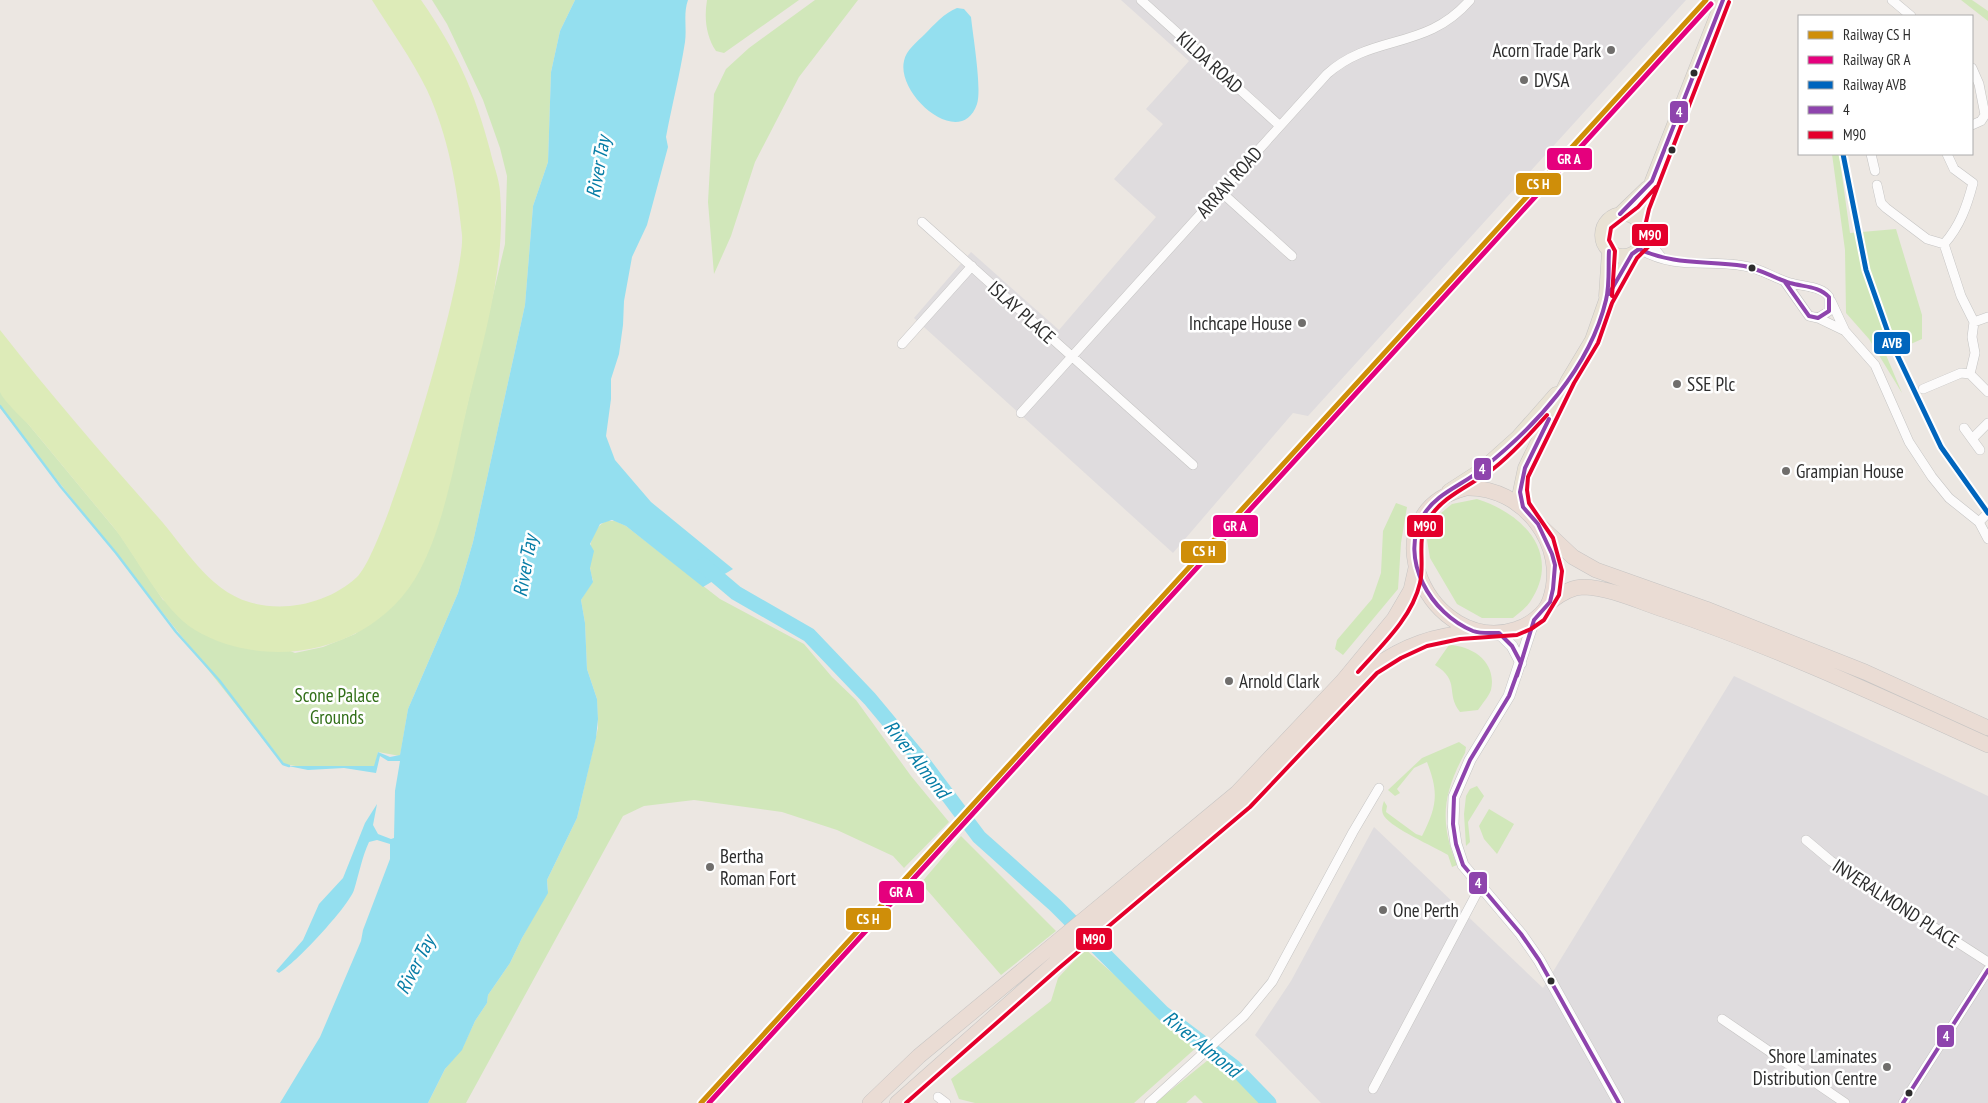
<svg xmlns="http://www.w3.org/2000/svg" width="1988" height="1103" viewBox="0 0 1988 1103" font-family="'PT Sans Narrow',sans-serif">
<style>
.industrial{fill:#dfdcde}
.green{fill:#d1e7ba}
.pitch{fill:#ddebb8}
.water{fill:#94dfef}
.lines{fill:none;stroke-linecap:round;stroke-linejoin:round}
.stream{stroke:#94dfef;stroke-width:2.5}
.river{stroke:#94dfef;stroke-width:15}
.street-casing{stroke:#c5c4c3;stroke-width:10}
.secondary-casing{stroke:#c5c4c3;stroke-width:12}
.primary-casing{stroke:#c6c4c3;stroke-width:15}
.highway-casing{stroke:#c6c4c3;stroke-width:16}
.street{stroke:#fcfbfb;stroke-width:9}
.secondary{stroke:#fcfbfb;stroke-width:11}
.primary{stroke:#e9e2d4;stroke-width:14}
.highway{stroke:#eadcd4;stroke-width:15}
.bus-1-casing{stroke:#fff;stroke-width:8}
.bus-2-casing{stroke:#fff;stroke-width:8}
.bus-1{stroke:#8e44ad;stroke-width:4}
.bus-2{stroke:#e4002b;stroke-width:4}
.rail-1-casing{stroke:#fff;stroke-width:9}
.rail-2-casing{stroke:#fff;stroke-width:9}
.rail-3-casing{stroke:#fff;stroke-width:9}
.rail-1{stroke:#cf8e09;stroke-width:5}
.rail-2{stroke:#e5007d;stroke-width:5}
.rail-3{stroke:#0065bd;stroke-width:5}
.poi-dot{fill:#706e6c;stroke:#fff;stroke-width:2}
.bus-dot{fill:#2d2d2d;stroke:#fff;stroke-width:2}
.labels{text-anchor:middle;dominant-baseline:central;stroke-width:5;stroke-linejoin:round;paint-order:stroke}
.poi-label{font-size:19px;fill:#2d2d2d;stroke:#fff;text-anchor:start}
.street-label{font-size:19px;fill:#2d2d2d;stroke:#fff}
.park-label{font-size:19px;fill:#316f18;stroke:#fff}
.water-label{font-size:20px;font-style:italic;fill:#077da6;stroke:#fff}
.line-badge{stroke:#fff;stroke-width:2}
.badge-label{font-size:14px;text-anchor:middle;font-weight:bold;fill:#fff}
</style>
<rect width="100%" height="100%" fill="#ece7e2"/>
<path class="industrial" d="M1121,0h565l-378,416 -15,-3 -120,140 -259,-235 57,-66 88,78 97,-113 -42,-38 49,-55 -17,-15 43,-48z
M1734,676l254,120v307h-667l-66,-68 36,-54 83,-154 169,161z"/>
<path class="green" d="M432,0h143l-15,31 -9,41 -3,90 -15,44 -8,99 -52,237 -15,51 -50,116 -8,47 -22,-4 -3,14 -73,1 -19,-3 -283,-356v-18l120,145 43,65 132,53 28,-6 32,-13 29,-21 65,-131 56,-238 2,-68 -7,-28 -17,-48 -36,-76z
M707,0h92l-75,53 -8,-2c-10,-15 -12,-33 -9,-51z
M815,0h43l-59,77 -44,85 -24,74 -17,38 -6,-72 6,-108 12,-25 23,-21z
M1961,0h11l16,11v10z
M1832,154h7l11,79 46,-4 26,86v24l-36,16 16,38 -33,-54 -23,-26 -1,-63z
M1477,499c45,14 86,54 53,103 -4,6 -11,11 -17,16h-31l-25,-14 -27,-46 -3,-18 8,-22 17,-14z
M1396,503l11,4 -6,36 -3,46 -55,66 -8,-6 2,-9 35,-41 9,-26 2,-42z
M607,521h8l11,5 94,73 84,45 28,33 24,23 55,76 38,46 -45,46 -11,-12 -56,-26 -55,-18 -88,-12 -50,6 -21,10 -157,287h-38l17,-34 18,-22 12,-26 12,-18 1,-8 22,-32 12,-25 26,-48 -1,-10 30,-62 21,-90 -1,-29 -10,-30 -2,-46 -4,-23 12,-20c-6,-16 -6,-52 14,-59z
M1449,645c25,1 48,18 42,45 -2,6 -9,14 -13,20l-18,2c-15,-19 1,-31 -25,-47z
M1459,742l7,5 -1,6c-22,40 -26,69 -8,112l-5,2 -4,-12c-15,-9 -55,-26 -64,-39 -3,-5 -2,-9 0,-15l3,5 -1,6 30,22 6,2c15,-30 17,-43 5,-74l-13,6 -17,21 3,4 -5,3 -7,-6 34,-32z
M1477,786l7,10 -16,26 2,20 -4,4 -2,-32 2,-18 4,-7z
M1489,809l25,15 -17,30 -13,-15 -5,-13z
M961,836l95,95 -55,44 -80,-92z
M1085,949l112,98 -63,56h-159l-16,-4 -8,-20 100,-78 7,-23z
M1208,1060l29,17 23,26h-57l-8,-8 -9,8h-31z"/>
<path class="pitch" d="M372,0h49c35,50 54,92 69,150 3,14 9,28 10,42 6,70 -14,139 -31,207 -13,55 -23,121 -49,171 -42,81 -150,104 -225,60 -34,-21 -59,-75 -84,-106 -28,-33 -55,-67 -83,-100 -7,-7 -25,-24 -28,-32 0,-11 0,-49 0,-62 50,64 103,125 157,186 27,30 51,74 92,86 36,11 80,1 108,-25 29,-27 109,-300 105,-342 -5,-49 -14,-100 -35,-145 -15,-31 -37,-61 -55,-90z"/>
<path class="water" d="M575,0h113c-5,14 -1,27 -3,42 -5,32 -13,63 -19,95l2,10 -21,78 -15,32 -8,44 -1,24 -4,29 -8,25v20l-5,37 9,24 36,42 82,67 -30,18 -77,-61 -14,-6 -12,4 -10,20 4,7 -4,17 3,14 -12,18 4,23 2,46 10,30 1,20 -2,19 -19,80 -30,62 1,13 -26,45 -12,25 -22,32 -1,8 -12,18 -13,29 -17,19 -17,34h-148l40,-66 41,-96 2,-11 27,-71v-15l-13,-4 -8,2c-7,15 -10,32 -15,48 -6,17 -59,74 -75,83l-3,-2 27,-31 16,-36 24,-26 22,-55 12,-19 -4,21 5,9 13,5 3,-1 1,-47 5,-30h-12l-8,-5 -4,17 -32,-5 -36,2 -20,-4h86l4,-14 12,5 10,-2 8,-46 50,-116 15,-51 52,-237 8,-99 15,-44 3,-90 9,-41z
M957,8l7,1 7,8c2,19 11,72 6,87 -16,47 -81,-9 -73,-43 2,-11 13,-19 21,-27 9,-9 19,-21 32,-26z"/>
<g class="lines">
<path class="stream" d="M0,406l61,81 55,66 60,79 43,48 64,84 6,2"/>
<path class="river" d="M703,565l33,28 73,42 61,64 55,66 54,72 76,68 108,108 71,54 35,36"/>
<defs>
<path id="street" d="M1141,0l138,125
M1892,0l19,16
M1972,68l7,16 6,31 -4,6 -9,4
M1871,154l4,17
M1947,154l7,15 19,14c-6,23 -13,43 -29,61l17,52 13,26 -2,15 3,16 -5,21 18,18
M1877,185l4,18 5,5 41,31 17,5
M1220,191l72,65
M922,222l271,243
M1644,235l18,23
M1639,249c39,22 66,10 105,17 17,2 31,13 47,17 13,4 31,3 38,14v14l-11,7 -9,-2 -24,-34
M1831,301l14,30 30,34 34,77 23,35 17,21 30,24 9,17
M1818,318l25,12
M1974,322l14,-5
M902,344l70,-78
M1923,389l38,-16 9,1
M1021,413l306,-339c46,-41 99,-23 143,-74
M1964,428l16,22
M1973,438l15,-15
M1979,522l9,-9
M1806,840l25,21 157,101
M1722,1019l123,84
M1373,1089l107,-202
M938,1097l8,6
M1149,1103l95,-87 28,-34 81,-150 26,-44
M1903,1103l85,-133"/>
<path id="secondary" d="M1534,620l-25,76 -39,64 -16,37 -1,27 3,20 7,21 58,69 18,26 80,143
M1499,633l13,13 9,17"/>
<path id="primary" d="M1602 235a21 21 0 1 1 42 0a21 21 0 1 1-42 0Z
M1620,214l27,-26
M1640,222l12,-41 71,-181
M1606,296l3,-45
M1449,491l31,-20 38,-34 38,-43
M1523,507l-3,-15 5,-24 43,-88 24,-40 14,-40 26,-46"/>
<path id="highway" d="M1466,488c57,-2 103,57 84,112 -4,13 -20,25 -33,29 -86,29 -154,-115 -51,-141z
M1538,524l35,33 23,13 110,39 159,63 123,56
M1550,602c10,-8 21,-15 34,-15 27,1 56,15 81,23 110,37 217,87 323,135
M870,1103l49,-47 318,-263 105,-111 52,-63 17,-29 5,-22
M897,1103l158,-140 191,-161 127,-134c31,-23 62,-33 101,-36"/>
</defs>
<use href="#street" class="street-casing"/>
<use href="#secondary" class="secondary-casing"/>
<use href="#primary" class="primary-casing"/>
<use href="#highway" class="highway-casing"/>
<use href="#street" class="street"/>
<use href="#secondary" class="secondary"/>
<use href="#primary" class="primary"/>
<use href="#highway" class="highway"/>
<defs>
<path id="bus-1" d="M1620,214l32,-33 71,-181
M1639,249c36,17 67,11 105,17 16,3 30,12 46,17 14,4 29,3 39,14v14l-11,7 -9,-2 -24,-34
M1609,251c-1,16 1,33 -3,49 -16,68 -71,127 -124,169 -19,16 -46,24 -59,47 -25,43 8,98 50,115 8,3 17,2 26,2l13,13 9,17 -12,33 -39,64 -16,37 -1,27 3,20 7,21 58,69 18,26 80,143
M1609,294l23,-40 7,-5
M1517,676l17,-56 16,-18 3,-13 2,-24 -3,-11 -14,-30 -15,-17 -3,-15 5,-24 24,-49
M1903,1103l85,-133"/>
<path id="bus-2" d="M1612,296l3,-45 -6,-11 2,-12 27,-21 18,-20
M1358,672c23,-26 54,-54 62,-89 5,-21 -4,-44 8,-63 14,-24 44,-35 65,-51 20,-16 37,-35 54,-54
M906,1103l153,-135 191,-161 127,-134 24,-15 26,-12 33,-7 57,-4 14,-6 13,-9 15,-25 3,-24 -9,-33 -24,-35 -2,-13 1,-13 46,-94 24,-40 14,-40 25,-45 11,-11 2,-13 -4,-12 3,-13 80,-207"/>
</defs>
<use href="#bus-1" class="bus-1-casing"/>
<use href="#bus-2" class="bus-2-casing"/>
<use href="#bus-1" class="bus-1"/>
<use href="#bus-2" class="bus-2"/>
<defs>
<path id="rail-1" d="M701,1103l1005,-1103"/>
<path id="rail-2" d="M709,1103l1002,-1099"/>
<path id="rail-3" d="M1843,154l23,116 26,74 49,103 47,66"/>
</defs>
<use href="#rail-1" class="rail-1-casing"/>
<use href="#rail-2" class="rail-2-casing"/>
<use href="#rail-3" class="rail-3-casing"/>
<use href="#rail-1" class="rail-1"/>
<use href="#rail-2" class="rail-2"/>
<use href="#rail-3" class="rail-3"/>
</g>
<g class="poi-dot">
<circle cx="1611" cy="50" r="5"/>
<circle cx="1524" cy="80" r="5"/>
<circle cx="1302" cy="323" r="5"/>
<circle cx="1677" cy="384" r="5"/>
<circle cx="1786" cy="471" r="5"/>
<circle cx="1229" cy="681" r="5"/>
<circle cx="710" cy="867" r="5"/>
<circle cx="1383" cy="910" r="5"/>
<circle cx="1887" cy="1067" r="5"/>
</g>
<g class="bus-dot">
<circle cx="1694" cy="73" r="4.5"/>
<circle cx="1672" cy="150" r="4.5"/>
<circle cx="1752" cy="268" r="4.5"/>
<circle cx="1551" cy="981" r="4.5"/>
<circle cx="1909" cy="1093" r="4.5"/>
</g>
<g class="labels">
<g class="poi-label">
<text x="1601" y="50" text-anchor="end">Acorn Trade Park</text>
<text x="1534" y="80">DVSA</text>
<text x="1292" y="323" text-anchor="end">Inchcape House</text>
<text x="1687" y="384">SSE Plc</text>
<text x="1796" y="471">Grampian House</text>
<text x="1239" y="681">Arnold Clark</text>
<text x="720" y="856">Bertha<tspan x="720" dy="22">Roman Fort</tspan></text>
<text x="1393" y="910">One Perth</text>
<text x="1877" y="1056" text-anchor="end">Shore Laminates<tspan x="1877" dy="22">Distribution Centre</tspan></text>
</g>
<g class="street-label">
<text transform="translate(1210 62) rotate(42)">KILDA ROAD</text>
<text transform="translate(1229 182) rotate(-48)">ARRAN ROAD</text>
<text transform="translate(1022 312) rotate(42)">ISLAY PLACE</text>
<text transform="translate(1896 903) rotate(33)">INVERALMOND PLACE</text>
</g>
<g class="park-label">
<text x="337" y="695">Scone Palace<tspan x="337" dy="22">Grounds</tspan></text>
</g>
<g class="water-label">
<text transform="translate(598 167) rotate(-80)">River Tay</text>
<text transform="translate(525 566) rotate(-80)">River Tay</text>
<text transform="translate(917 759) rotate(52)">River Almond</text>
<text transform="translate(415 965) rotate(-63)">River Tay</text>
<text transform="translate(1202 1044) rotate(39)">River Almond</text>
</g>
</g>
<g class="line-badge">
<rect x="1669" y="100" width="20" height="24" rx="5" fill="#8e44ad"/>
<rect x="1546" y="147" width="47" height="24" rx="5" fill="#e5007d"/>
<rect x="1515" y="172" width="47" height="24" rx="5" fill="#cf8e09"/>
<rect x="1631" y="223" width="38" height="24" rx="5" fill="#e4002b"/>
<rect x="1873" y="331" width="38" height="24" rx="5" fill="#0065bd"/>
<rect x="1473" y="457" width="19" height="24" rx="5" fill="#8e44ad"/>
<rect x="1212" y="514" width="47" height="24" rx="5" fill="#e5007d"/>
<rect x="1406" y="514" width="38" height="24" rx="5" fill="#e4002b"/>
<rect x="1180" y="540" width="47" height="24" rx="5" fill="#cf8e09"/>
<rect x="1468" y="871" width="20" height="24" rx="5" fill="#8e44ad"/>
<rect x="878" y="880" width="47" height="24" rx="5" fill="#e5007d"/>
<rect x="845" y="907" width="47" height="24" rx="5" fill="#cf8e09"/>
<rect x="1075" y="927" width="38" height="24" rx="5" fill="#e4002b"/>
<rect x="1936" y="1024" width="19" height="24" rx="5" fill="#8e44ad"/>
</g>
<g class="badge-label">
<text x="1679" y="117">4</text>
<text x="1569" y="164">GR A</text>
<text x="1538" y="189">CS H</text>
<text x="1650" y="240">M90</text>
<text x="1892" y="348">AVB</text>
<text x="1482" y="474">4</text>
<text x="1235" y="531">GR A</text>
<text x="1425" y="531">M90</text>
<text x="1204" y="556">CS H</text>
<text x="1478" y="888">4</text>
<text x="901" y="897">GR A</text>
<text x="868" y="924">CS H</text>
<text x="1094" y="944">M90</text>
<text x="1946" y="1041">4</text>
</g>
<rect x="1798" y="15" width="175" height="140" fill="#ffffff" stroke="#ababab"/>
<rect x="1808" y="31" width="25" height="8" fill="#cf8e09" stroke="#ababab"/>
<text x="1843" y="40" font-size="15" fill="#2d2d2d">Railway CS H</text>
<rect x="1808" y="56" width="25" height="8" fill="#e5007d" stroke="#ababab"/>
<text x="1843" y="65" font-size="15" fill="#2d2d2d">Railway GR A</text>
<rect x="1808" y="81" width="25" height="8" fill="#0065bd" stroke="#ababab"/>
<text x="1843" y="90" font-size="15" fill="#2d2d2d">Railway AVB</text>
<rect x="1808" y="106" width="25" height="8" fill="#8e44ad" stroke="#ababab"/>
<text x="1843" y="115" font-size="15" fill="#2d2d2d">4</text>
<rect x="1808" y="131" width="25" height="8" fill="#e4002b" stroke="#ababab"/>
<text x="1843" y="140" font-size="15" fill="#2d2d2d">M90</text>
</svg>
